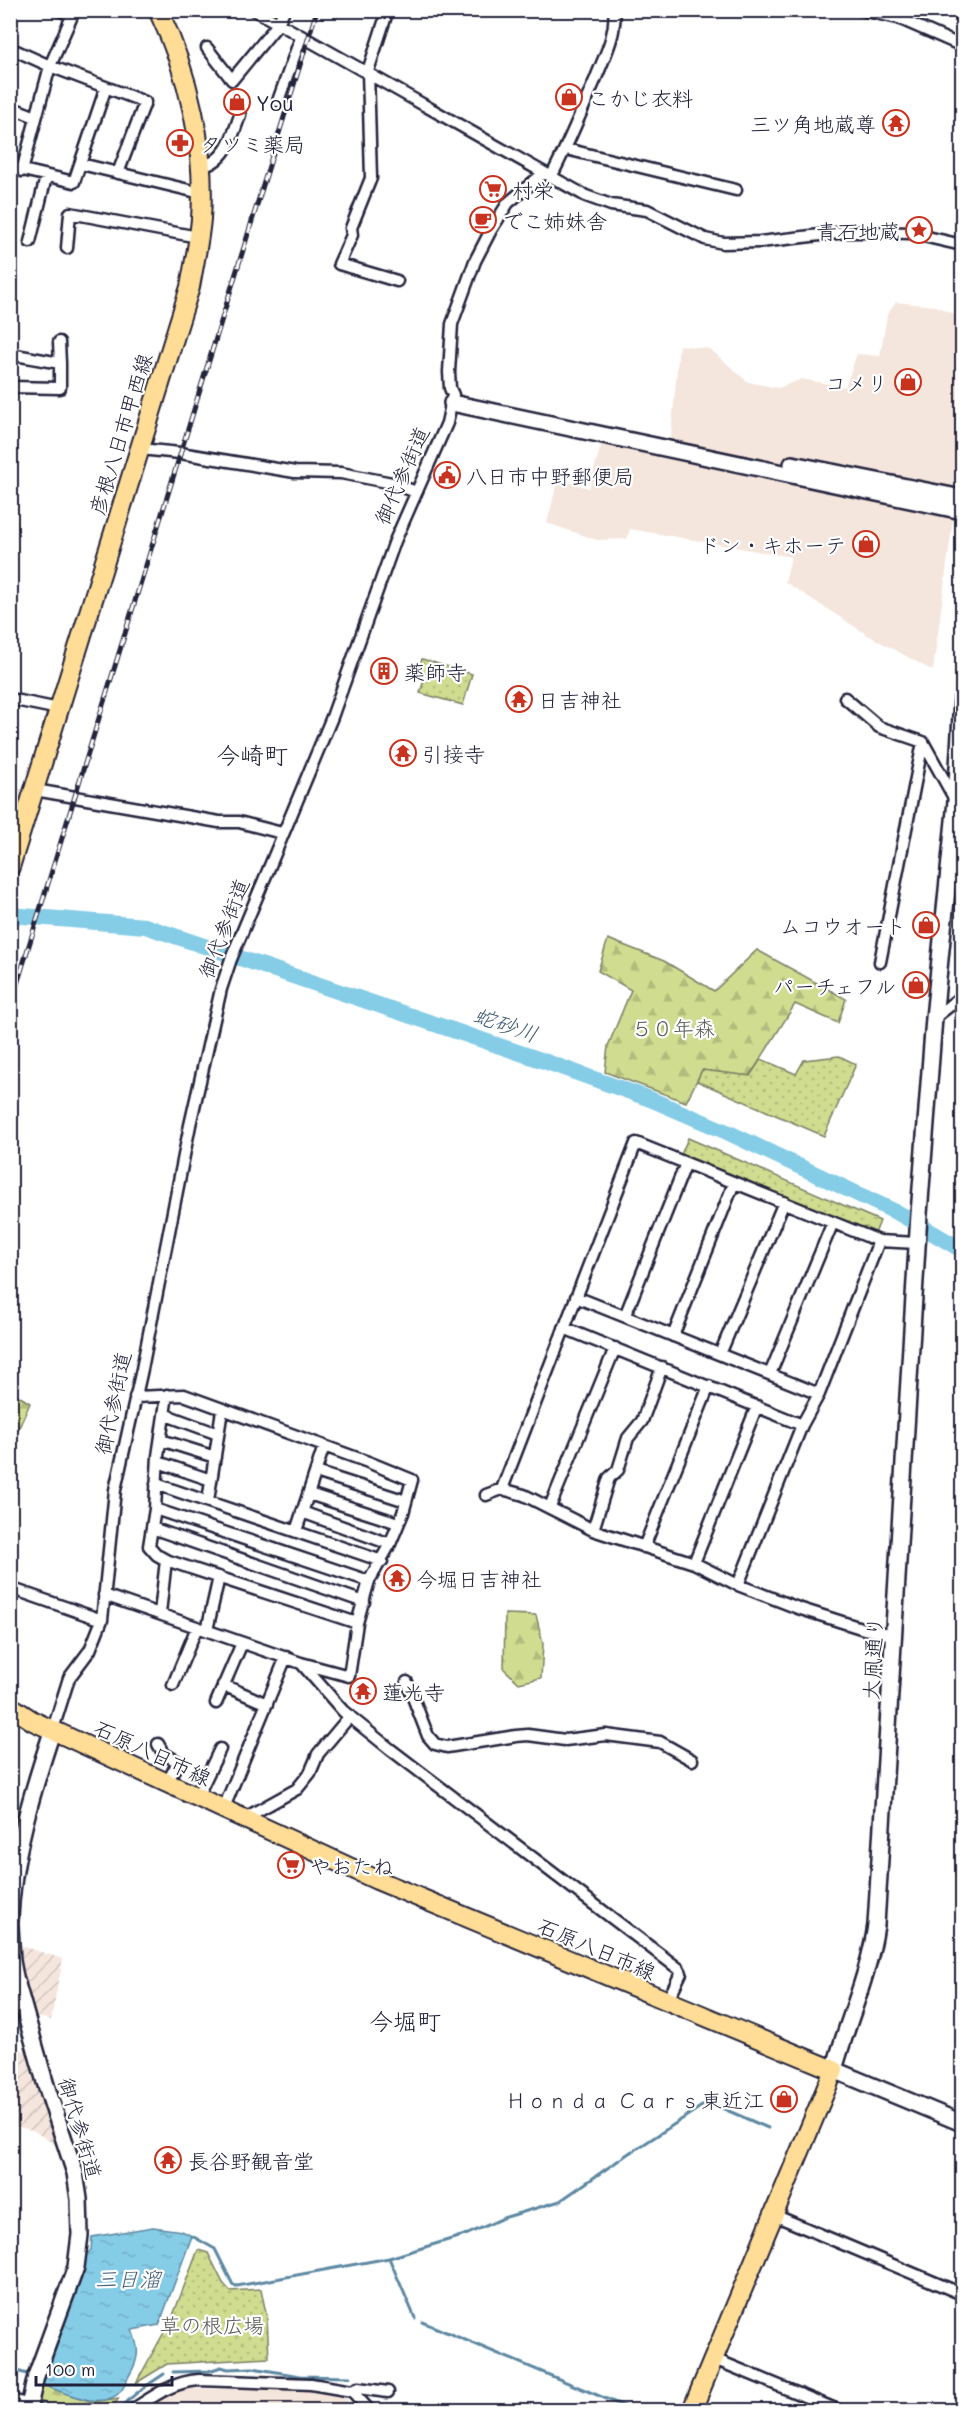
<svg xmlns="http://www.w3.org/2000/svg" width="973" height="2421" viewBox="0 0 973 2421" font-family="Mali,'Klee One',sans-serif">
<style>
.built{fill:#f5e6dd}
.industrial{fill:url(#industrial-furrows)}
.forest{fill:url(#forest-firs);stroke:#797f65;stroke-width:1.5}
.park{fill:url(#park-dots);stroke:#797f65;stroke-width:1.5}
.water{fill:url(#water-ripples);stroke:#5d88a2;stroke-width:1.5}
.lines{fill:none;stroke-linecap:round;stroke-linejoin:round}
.stream{stroke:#5d88a2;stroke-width:3}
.river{stroke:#85cce6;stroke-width:16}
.street-casing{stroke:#22223b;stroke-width:15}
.secondary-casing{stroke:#22223b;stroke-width:20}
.primary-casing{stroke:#22223b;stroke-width:22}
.street{stroke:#fff;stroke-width:10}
.secondary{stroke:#fff;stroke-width:15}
.primary{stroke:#ffdd96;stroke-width:18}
.rail-casing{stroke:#22223b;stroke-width:5}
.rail{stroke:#fff;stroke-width:3;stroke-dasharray:9;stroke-linecap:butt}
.labels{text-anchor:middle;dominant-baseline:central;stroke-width:4.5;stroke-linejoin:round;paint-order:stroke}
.poi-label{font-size:21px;fill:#22223b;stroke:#fff;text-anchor:start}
.street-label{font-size:21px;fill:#22223b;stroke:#fff}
.park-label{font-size:21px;fill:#565a54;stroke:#fff}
.water-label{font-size:22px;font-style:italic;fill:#455e77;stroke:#fff}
.quarter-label{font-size:24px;fill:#22223b;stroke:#fff}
</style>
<defs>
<pattern id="industrial-furrows" width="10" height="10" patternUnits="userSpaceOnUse" patternTransform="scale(1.5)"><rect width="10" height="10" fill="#f5e6dd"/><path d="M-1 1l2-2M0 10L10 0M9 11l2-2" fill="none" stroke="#d2c5bf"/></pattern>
<pattern id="forest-firs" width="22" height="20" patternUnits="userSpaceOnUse" patternTransform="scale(1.5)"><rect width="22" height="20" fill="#d0dc8f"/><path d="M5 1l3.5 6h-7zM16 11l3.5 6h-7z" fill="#b2bc7c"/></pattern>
<pattern id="park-dots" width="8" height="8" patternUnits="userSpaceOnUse" patternTransform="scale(1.5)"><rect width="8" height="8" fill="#d0dc8f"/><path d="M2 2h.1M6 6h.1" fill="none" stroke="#b2bc7c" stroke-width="1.8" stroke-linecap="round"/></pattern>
<pattern id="water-ripples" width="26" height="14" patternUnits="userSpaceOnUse" patternTransform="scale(1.5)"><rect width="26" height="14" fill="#85cce6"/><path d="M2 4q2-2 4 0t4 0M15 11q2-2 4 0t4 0" fill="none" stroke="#73afc6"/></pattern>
</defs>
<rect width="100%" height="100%" fill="#fff"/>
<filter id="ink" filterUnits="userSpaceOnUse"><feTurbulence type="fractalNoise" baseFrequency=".0167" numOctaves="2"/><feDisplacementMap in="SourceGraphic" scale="12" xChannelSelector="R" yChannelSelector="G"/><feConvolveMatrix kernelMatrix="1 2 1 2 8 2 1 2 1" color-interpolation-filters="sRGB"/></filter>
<g filter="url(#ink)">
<path class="built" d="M896,302l39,4 27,11v134l-29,220 -67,-37 -81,-52 6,-25 -161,-28 -3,10 -30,1 -50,-17 11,-44 31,9 12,-43 68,14 10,-114 31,4 38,33 30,6 24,-9 43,8 12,-33 23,2 7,-41z
M320,2388l27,11 4,11h-206l34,-21z"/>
<path class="industrial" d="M11,787l19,4 -19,56z
M16,1944l47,15 -12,61 -17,-4 -13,-43z
M10,2047l18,5 32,96 -26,-17 -23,-6z"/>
<path class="forest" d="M608,939l56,22 50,30 43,-41 89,49 -8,24 -43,-19 -45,72 -48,-6 -16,32 -81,-30 3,-26 23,-56 -33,-19z
M11,1391l19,12 -12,27 -7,4z
M505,1614l31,1 7,29 -2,34 -22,5 -15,-14z
M40,2384l52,18 27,-4 -7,10 -6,2h-46l-24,-11z"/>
<path class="park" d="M422,659l50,15 -9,31 -43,-12 4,-13 -8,-2z
M839,1056l17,8 -32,72 -127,-55 5,-11 48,6 11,-17 35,15 8,-14z
M688,1138l192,83 -6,15 -194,-79z
M198,2250l10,3 15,30 7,8 31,-2 6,29 2,40 -102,6 -31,19 36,-65z"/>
<path class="water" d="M153,2227l29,4 10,5 -33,89 -27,5c7,18 8,27 -2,44 -3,5 -5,12 -9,17 -19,22 -59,0 -81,-7l43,-113 3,-16 5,-5 1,-13z"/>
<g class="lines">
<path class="stream" d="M632,2152l76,-50 60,26
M192,2236l23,13 18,36 4,1 152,-28 79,-24 35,-16 57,-17 72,-50
M389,2258l26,60
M422,2322l211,88
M10,2369l17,5
M173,2372l36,-1 12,-4 7,2 25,-1 47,8 50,1
M36,2402l17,8
M120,2410c12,-16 28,-25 44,-36"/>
<path class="river" d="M10,915l135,11 396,134 109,39 77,33 175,83 60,35"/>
<defs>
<path id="street" d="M254,10c112,61 221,125 332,186l25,9 36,5 58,29 18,4 37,-1 86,-10h24l40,1 52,12
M388,10l-20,61 3,107 -20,50 1,7 -13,29 58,17
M862,10l36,8 64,28
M10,48l40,18 95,36 -27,71
M207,48l25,32 46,-56 6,-14
M278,101l23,-64
M10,107l26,10
M566,149l170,41
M81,164l120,29
M10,167l64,15 32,-95
M200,167c26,-5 32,-29 40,-52
M22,171l28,-105 22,-50 -12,-6
M551,177c17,-32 30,-65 45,-99 8,-21 21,-44 18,-68
M30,242l16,-65
M67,248l3,-35 128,24
M59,342l1,21
M10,354l50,9v25l-50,-1
M140,449l40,4 115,19 46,1 51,10 24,9
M845,698l34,29 44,15 39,70
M10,699l49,10
M35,790l184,32h20l43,11
M880,962l43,-220
M934,1018l28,-22
M576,1297l243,97
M625,1316l61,-153
M564,1328l238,97
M673,1336l61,-153
M720,1354l64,-152
M770,1374l63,-152
M166,1415l52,19
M161,1440l54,17
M158,1462l53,18
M316,1472l90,29
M156,1484l226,77
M502,1489l22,6 69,35 101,33 44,22 60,23 66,21 30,6
M309,1494l89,29
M486,1495l16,-6 134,-346 243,98 38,2
M208,1501l14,-91
M550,1507l65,-159
M155,1509l214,72
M302,1512l88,32
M152,1528l212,74
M593,1530l16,-52 9,-8 10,-32 14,-17 20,-54
M296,1531l28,-85
M644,1547l65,-161
M166,1560l191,63
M694,1563l63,-157
M738,1585l64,-160 17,-31 60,-153
M10,1588l92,32
M104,1595l197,68 48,13 8,-53 12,-42 21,-37 13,-31 9,-33 -44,-18 -184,-67 -49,2
M160,1613l6,-53 -9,-5 -8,-9 6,-37 3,-53 9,-61
M207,1630l12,-53
M302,1664l41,47 47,38 289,220 2,4 -14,29
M407,1682l21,54 7,8 12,3 69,-11 12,-1 37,5 41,-5 54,7 32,18
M173,1685l24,-58
M223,1685l44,19
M216,1703l26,-60
M53,1729l16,-51 21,-28 12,-30 13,-130 27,-121 48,-244 31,-136 10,-30 101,-242 63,-176 52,-118 6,-28 -3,-7 -1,-16 3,-48 23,-63 16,-31 17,-27 36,-30
M158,1744l5,9 15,9 -11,21
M197,1797l23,-48
M223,1810l63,-153
M243,1819l54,-30 13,-16 8,-19 32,-38
M774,2215l188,79
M714,2359l124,51
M352,2391l17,19
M10,2399l18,6
M132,2410c22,-14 40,-28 67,-30l112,4 41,7 6,-3 30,4"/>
<path id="secondary" d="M452,403l510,108
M792,464l170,34
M962,699l-6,102 -22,217 -15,196 -43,711c-7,50 -29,97 -42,145l128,53
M10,1923c1,-63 23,-134 43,-194
M10,1926l2,35 3,16 30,105 30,91 4,26 1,36 -4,32 -40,109 -8,34"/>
<path id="primary" d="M10,867l180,-580c4,-23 9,-45 11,-68 5,-70 -12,-145 -43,-209
M10,1706l23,15 344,159 457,190 -142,340"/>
</defs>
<use href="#street" class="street-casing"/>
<use href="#secondary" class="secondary-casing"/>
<use href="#primary" class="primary-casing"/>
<use href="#street" class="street"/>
<use href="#secondary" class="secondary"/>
<use href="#primary" class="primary"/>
<defs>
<path id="rail" d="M10,1007l307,-997"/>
</defs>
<use href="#rail" class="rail-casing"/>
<use href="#rail" class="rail"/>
</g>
</g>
<defs>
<symbol id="shop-ring" viewBox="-11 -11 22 22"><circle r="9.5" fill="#fff" stroke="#c8321e" stroke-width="1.5"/><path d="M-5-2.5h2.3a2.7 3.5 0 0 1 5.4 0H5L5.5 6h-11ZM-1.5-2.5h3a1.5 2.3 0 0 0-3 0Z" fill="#c8321e"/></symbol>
<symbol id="temple-ring" viewBox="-11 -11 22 22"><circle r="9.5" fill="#fff" stroke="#c8321e" stroke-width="1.5"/><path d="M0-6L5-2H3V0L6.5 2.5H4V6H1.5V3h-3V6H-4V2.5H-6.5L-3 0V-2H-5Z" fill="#c8321e"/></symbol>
<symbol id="pharmacy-ring" viewBox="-11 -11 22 22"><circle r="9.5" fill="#fff" stroke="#c8321e" stroke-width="1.5"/><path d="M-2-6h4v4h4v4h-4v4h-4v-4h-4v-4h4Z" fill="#c8321e"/></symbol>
<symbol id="supermarket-ring" viewBox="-11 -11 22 22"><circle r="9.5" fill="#fff" stroke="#c8321e" stroke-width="1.5"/><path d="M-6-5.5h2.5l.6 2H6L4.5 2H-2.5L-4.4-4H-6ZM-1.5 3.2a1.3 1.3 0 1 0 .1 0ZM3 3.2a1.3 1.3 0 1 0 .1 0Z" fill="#c8321e"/></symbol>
<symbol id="cafe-ring" viewBox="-11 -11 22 22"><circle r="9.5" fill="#fff" stroke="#c8321e" stroke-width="1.5"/><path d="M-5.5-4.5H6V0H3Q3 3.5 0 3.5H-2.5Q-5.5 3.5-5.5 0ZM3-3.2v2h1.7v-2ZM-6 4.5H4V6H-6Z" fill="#c8321e"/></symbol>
<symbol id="sight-ring" viewBox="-11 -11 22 22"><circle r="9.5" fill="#fff" stroke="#c8321e" stroke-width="1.5"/><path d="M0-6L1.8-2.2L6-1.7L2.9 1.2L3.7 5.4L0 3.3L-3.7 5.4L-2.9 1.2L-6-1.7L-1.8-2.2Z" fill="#c8321e"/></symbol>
<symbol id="civic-ring" viewBox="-11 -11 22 22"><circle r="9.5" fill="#fff" stroke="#c8321e" stroke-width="1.5"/><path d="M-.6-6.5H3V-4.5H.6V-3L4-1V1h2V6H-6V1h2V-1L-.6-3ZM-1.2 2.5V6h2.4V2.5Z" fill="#c8321e"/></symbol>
<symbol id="building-ring" viewBox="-11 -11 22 22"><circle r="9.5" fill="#fff" stroke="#c8321e" stroke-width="1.5"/><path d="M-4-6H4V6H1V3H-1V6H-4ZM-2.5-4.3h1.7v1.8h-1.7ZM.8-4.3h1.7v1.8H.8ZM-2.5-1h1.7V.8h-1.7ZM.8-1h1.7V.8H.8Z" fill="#c8321e"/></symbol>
</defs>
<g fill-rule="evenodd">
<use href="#shop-ring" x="554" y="82" width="30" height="30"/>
<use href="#shop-ring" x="222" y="87" width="30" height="30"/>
<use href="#temple-ring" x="881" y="108" width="30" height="30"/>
<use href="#pharmacy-ring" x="165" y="128" width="30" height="30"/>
<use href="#supermarket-ring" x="478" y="174" width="30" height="30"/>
<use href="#cafe-ring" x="468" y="205" width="30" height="30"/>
<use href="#sight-ring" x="904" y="215" width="30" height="30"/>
<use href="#shop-ring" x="893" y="367" width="30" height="30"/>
<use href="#civic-ring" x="432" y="460" width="30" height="30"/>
<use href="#shop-ring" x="851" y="529" width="30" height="30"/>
<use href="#building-ring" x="369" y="656" width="30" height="30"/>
<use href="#temple-ring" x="504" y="684" width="30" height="30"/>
<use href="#temple-ring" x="388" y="738" width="30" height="30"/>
<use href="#shop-ring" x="911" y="910" width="30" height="30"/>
<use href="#shop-ring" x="901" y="970" width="30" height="30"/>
<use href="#temple-ring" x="382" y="1563" width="30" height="30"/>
<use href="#temple-ring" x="348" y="1676" width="30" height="30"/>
<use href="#supermarket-ring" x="276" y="1850" width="30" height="30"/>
<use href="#shop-ring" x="769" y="2084" width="30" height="30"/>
<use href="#temple-ring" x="153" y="2145" width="30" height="30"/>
</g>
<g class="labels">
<g class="poi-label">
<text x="588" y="97">こかじ衣料</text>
<text x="256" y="102">You</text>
<text x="876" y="123" text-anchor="end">三ツ角地蔵尊</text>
<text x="200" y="143">タツミ薬局</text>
<text x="512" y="189">村栄</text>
<text x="502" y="220">でこ姉妹舎</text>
<text x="900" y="230" text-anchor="end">青石地蔵</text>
<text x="888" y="382" text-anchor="end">コメリ</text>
<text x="466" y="475">八日市中野郵便局</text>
<text x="846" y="544" text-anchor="end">ドン・キホーテ</text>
<text x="404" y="671">薬師寺</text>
<text x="538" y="699">日吉神社</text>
<text x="422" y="753">引接寺</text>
<text x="906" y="925" text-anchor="end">ムコウオート</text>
<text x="896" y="985" text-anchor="end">パーチェフル</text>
<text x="416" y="1578">今堀日吉神社</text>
<text x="382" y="1691">蓮光寺</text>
<text x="310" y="1865">やおたね</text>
<text x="764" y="2099" text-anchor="end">Ｈｏｎｄａ Ｃａｒｓ東近江</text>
<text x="188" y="2160">長谷野観音堂</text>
</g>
<g class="street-label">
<text transform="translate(120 434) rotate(-73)">彦根八日市甲西線</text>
<text transform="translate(401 475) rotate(-66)">御代参街道</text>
<text transform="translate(223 928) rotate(-69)">御代参街道</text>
<text transform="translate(112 1403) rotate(-78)">御代参街道</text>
<text transform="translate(872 1658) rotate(-87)">大凧通り</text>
<text transform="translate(153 1752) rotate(25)">石原八日市線</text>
<text transform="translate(597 1948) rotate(23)">石原八日市線</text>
<text transform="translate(81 2128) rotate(74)">御代参街道</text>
</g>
<g class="park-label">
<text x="673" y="1027">５０年森</text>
<text x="212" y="2324">草の根広場</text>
</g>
<g class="water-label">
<text transform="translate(506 1024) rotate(19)">蛇砂川</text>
<text x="128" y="2278">三日溜</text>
</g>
<g class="quarter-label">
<text x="252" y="754">今崎町</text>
<text x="405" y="2020">今堀町</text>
</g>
</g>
<rect width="973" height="2421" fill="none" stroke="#fff" stroke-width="36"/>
<rect x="18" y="18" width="937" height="2385" fill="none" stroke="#22223b" stroke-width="2" filter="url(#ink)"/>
<path d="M36 2376v9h136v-9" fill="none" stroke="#22223b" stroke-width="3"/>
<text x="45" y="2376" font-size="18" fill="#22223b" stroke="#ffffff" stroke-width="4.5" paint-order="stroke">100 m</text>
</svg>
